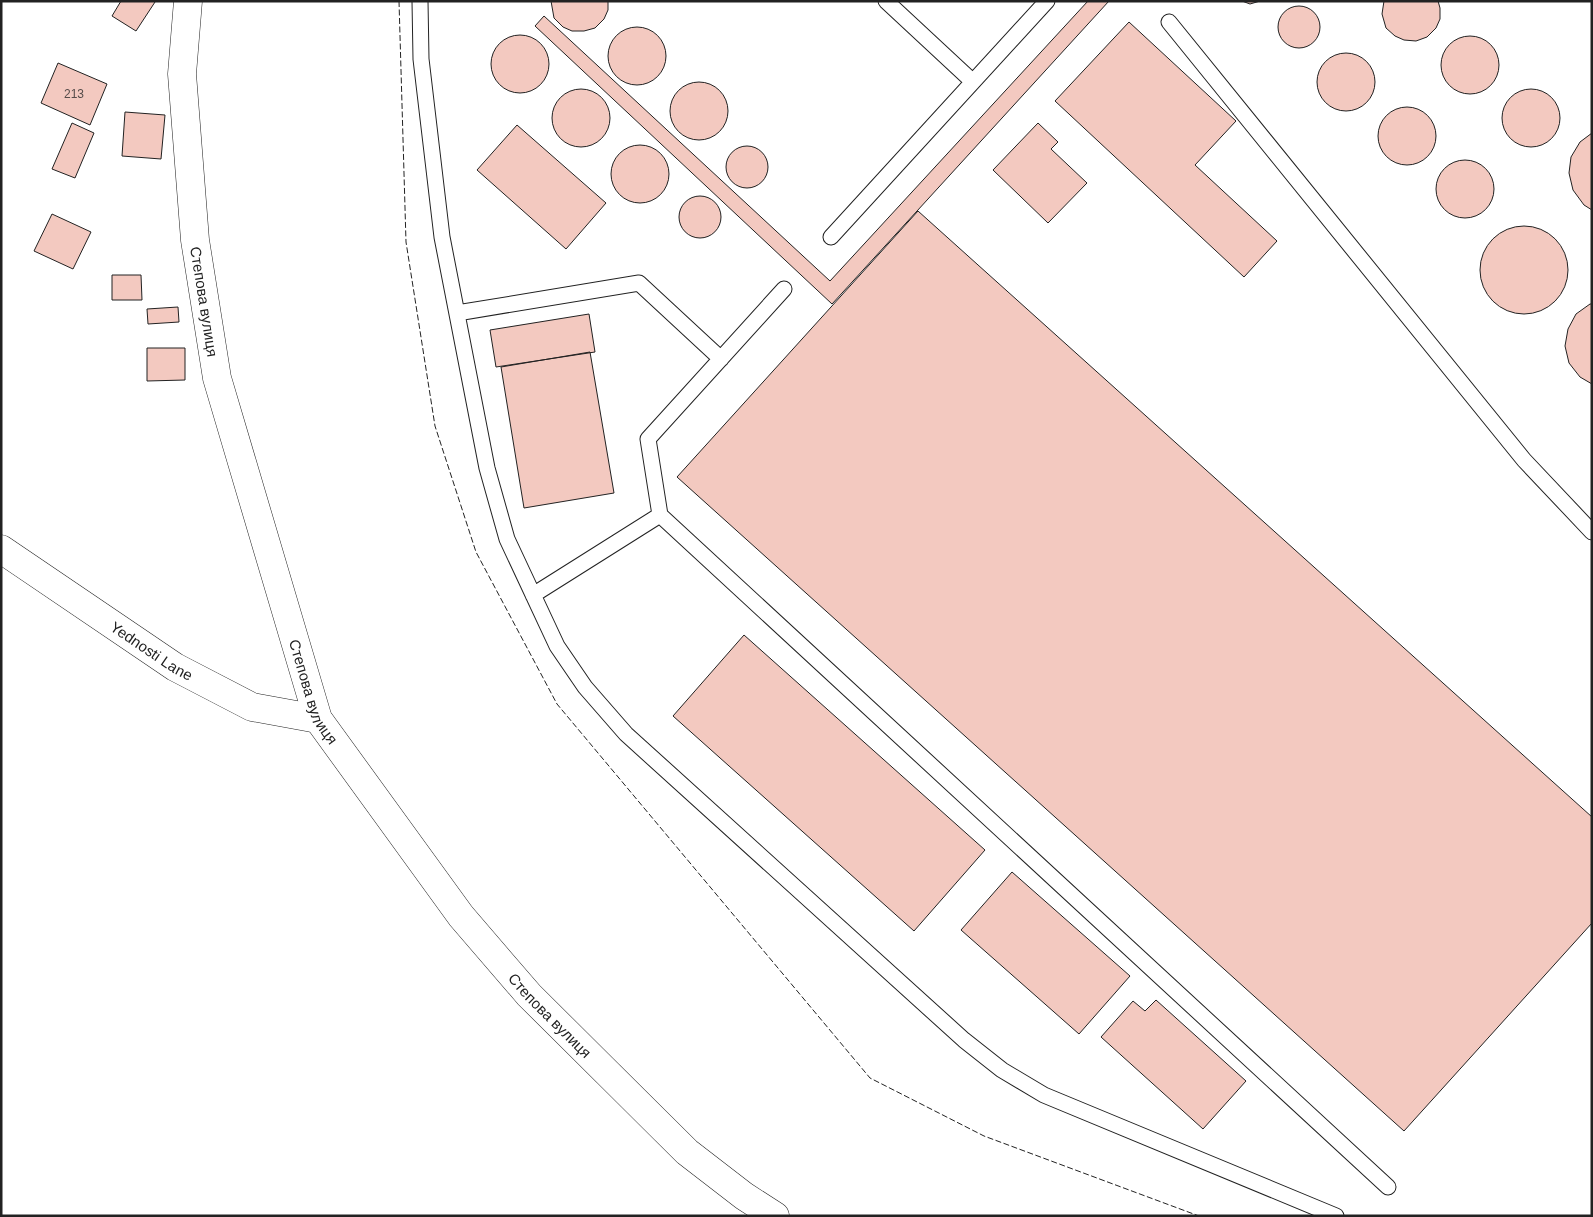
<svg xmlns="http://www.w3.org/2000/svg" width="1593" height="1217" viewBox="0 0 1593 1217" font-family="Arial,sans-serif">
<style>
.building{fill:#f3c9c0;stroke:#222}
.lines{fill:none;stroke-linecap:round;stroke-linejoin:round}
.lane-casing{stroke:#222;stroke-width:17}
.street-casing{stroke:#222;stroke-width:29}
.lane{stroke:#fff;stroke-width:15}
.street{stroke:#fff;stroke-width:28}
.fence{stroke:#222;stroke-width:1;stroke-dasharray:6 2.5;stroke-linecap:butt}
.labels{text-anchor:middle;dominant-baseline:central;stroke-width:4;stroke-linejoin:round;paint-order:stroke}
.number-label{font-size:12px;fill:#564c4a}
.street-label{font-size:15px;fill:#222;stroke:#fff}
</style>
<rect width="100%" height="100%" fill="#fff"/>
<path class="building" d="M121,1h33l1,1 -19,29 -24,-15z
M551,1h57v9l-4,9 -9,9 -11,3h-12l-9,-4 -9,-9z
M1088,1h21l-277,303 -297,-278 9,-10 286,265z
M1242,1h18l-10,3z
M1384,1h54l2,7v11l-4,9 -9,9 -11,4 -12,-1 -9,-4 -9,-8 -4,-14z
M1278 27a21 21 0 1 1 42 0a21 21 0 1 1-42 0Z
M1129,22l107,99 -41,44 82,76 -33,36 -189,-176z
M608 56a29 29 0 1 1 58 0a29 29 0 1 1-58 0Z
M491 64a29 29 0 1 1 58 0a29 29 0 1 1-58 0Z
M1441 65a29 29 0 1 1 58 0a29 29 0 1 1-58 0Z
M1317 82a29 29 0 1 1 58 0a29 29 0 1 1-58 0Z
M58,63l49,21 -17,41 -49,-22z
M670 111a29 29 0 1 1 58 0a29 29 0 1 1-58 0Z
M1502 118a29 29 0 1 1 58 0a29 29 0 1 1-58 0Z
M552 118a29 29 0 1 1 58 0a29 29 0 1 1-58 0Z
M1378 136a29 29 0 1 1 58 0a29 29 0 1 1-58 0Z
M125,112l40,3 -4,44 -39,-3z
M72,123l22,10 -19,45 -23,-9z
M1038,123l20,19 -7,7 36,34 -39,40 -55,-53z
M517,125l89,78 -40,46 -89,-79z
M1592,133v77l-8,-5 -11,-15 -4,-17 2,-16 9,-15z
M611 174a29 29 0 1 1 58 0a29 29 0 1 1-58 0Z
M726 167a21 21 0 1 1 42 0a21 21 0 1 1-42 0Z
M1436 189a29 29 0 1 1 58 0a29 29 0 1 1-58 0Z
M679 217a21 21 0 1 1 42 0a21 21 0 1 1-42 0Z
M918,211l674,606v106l-188,208 -727,-654z
M52,214l39,18 -18,37 -39,-18z
M1480 270a44 44 0 1 1 88 0a44 44 0 1 1-88 0Z
M112,275h29l1,25h-30z
M1590,304h2v80l-12,-7 -11,-14 -4,-17 3,-17 8,-15z
M178,307l1,15 -31,2 -1,-15z
M589,314l6,38 -99,15 -6,-37z
M147,348h38v32l-38,1z
M590,352l24,141 -90,15 -23,-141z
M744,635l241,215 -71,81 -241,-215z
M1012,872l118,104 -51,58 -118,-104z
M1156,1000l90,81 -43,48 -102,-92 32,-36 12,10z"/>
<g class="lines">
<defs>
<path id="lane" d="M420,1l1,58 21,178 45,231 20,71 50,107 28,41 41,47 338,306 38,30 42,25 292,121
M886,1l86,80
M1169,22l355,438 68,72
M831,237l216,-236
M784,289l-136,150 12,76 728,672
M457,313l182,-30 82,76
M533,595l127,-80"/>
<g id="street">
<path id="s1" d="M188,1l-6,73 13,166 22,138 101,341 143,197 68,79 158,157 57,44 31,20"/>
<path id="s2" d="M1,549l174,118 77,40 66,12"/>
</g>
</defs>
<use href="#lane" class="lane-casing"/>
<use href="#street" class="street-casing"/>
<use href="#lane" class="lane"/>
<use href="#street" class="street"/>
<path class="fence" d="M399,1l7,241 29,184 41,126 81,152 313,374 114,58 215,80"/>
</g>
<g class="labels">
<g class="number-label">
<text x="74" y="94">213</text>
</g>
<g class="street-label">
<text stroke="none"><textPath href="#s1" startOffset="302">Степова вулиця</textPath></text>
<text stroke="none"><textPath href="#s2" startOffset="182">Yednosti Lane</textPath></text>
<text stroke="none"><textPath href="#s1" startOffset="708">Степова вулиця</textPath></text>
<text stroke="none"><textPath href="#s1" startOffset="1112">Степова вулиця</textPath></text>
</g>
</g>
<rect width="1593" height="1217" fill="none" stroke="#222222" stroke-width="5"/>
</svg>
